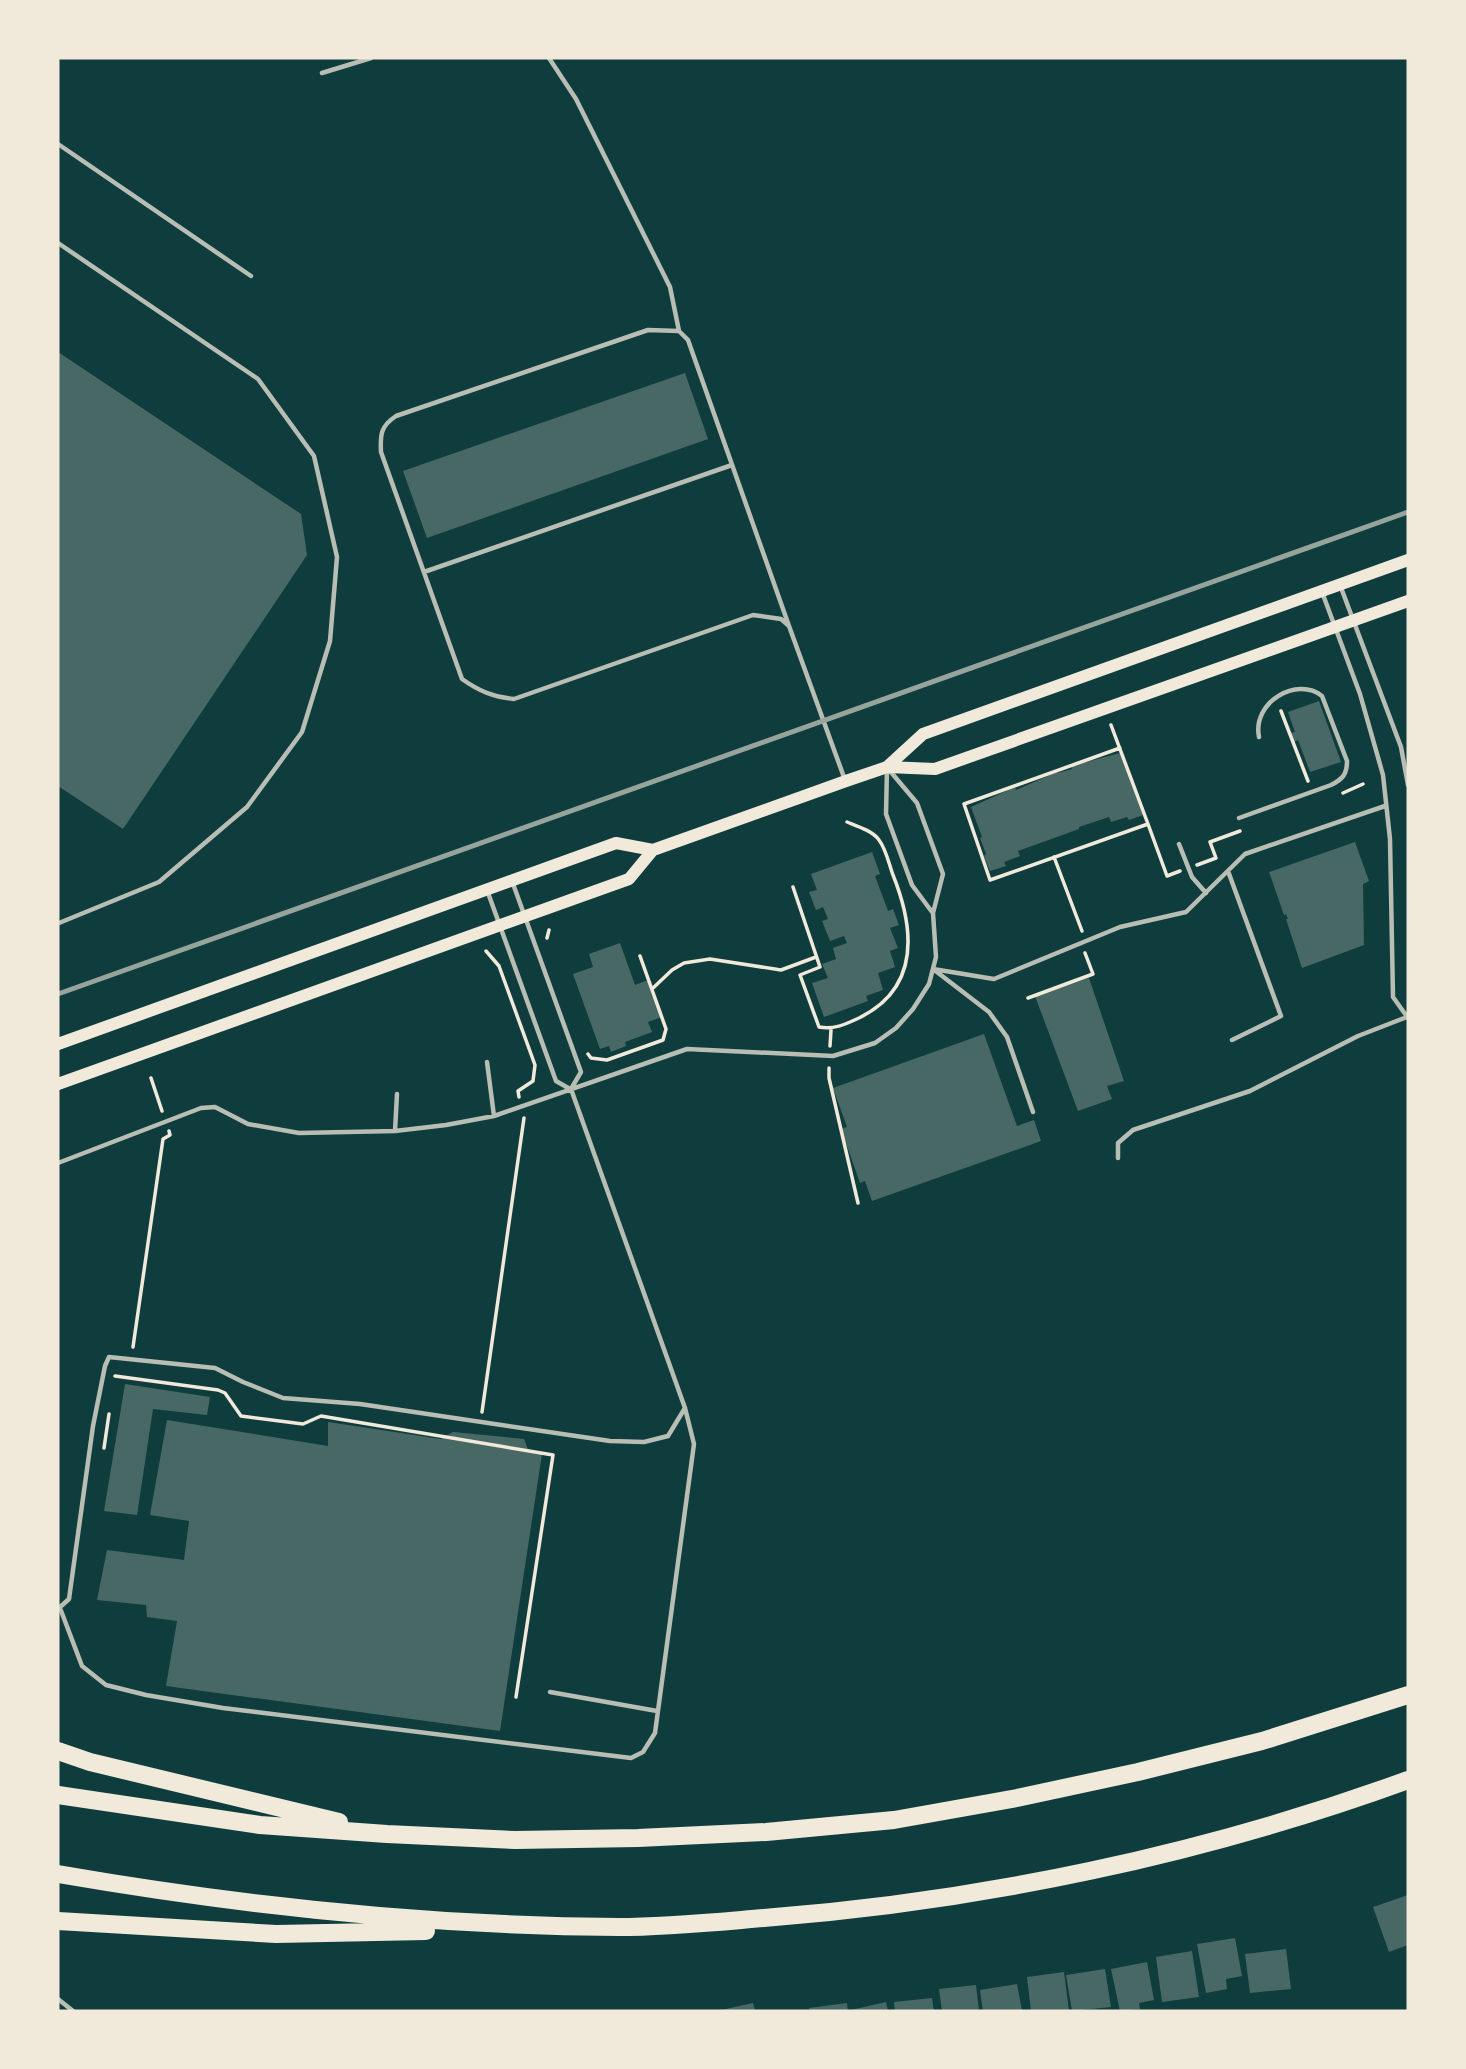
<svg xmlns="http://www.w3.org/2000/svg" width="1466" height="2069" viewBox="0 0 1466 2069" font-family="'PT Sans',sans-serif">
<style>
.building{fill:#486865}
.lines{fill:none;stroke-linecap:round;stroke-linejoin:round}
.path{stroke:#f1e9da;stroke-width:3.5}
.service{stroke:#b8beb3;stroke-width:4.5}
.secondary{stroke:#f1e9da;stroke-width:12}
.motorway{stroke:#f1e9da;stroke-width:18}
.rail{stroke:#97a49c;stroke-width:5}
</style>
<rect width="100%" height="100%" fill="#0f3d3e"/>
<path class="building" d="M58,352l243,162 6,41 -184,274 -65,-43z
M685,373l23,66 -281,99 -24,-67z
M1319,701l22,61 -31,10 -12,-32 -4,2 -3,-9 4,-1 -7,-20z
M1120,753l23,62 -14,5 -2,-3 -16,5 -2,-5 -30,10v2l-61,22 2,5 -16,6 2,4 -16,5 -6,-15 2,-2 -6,-16 2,-1 -11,-30 44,-20 1,3 41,-18 1,1 14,-4 -1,-3z
M1355,842l14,39 -6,3 1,61 -62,23 -16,-49h2l-2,-5 -2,1 -15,-43z
M872,852l8,22 -5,2 13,35 5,-2 6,16 -9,3 8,20 -8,3 5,16 -17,6 5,17 -17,6 2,5 -44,16 -12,-34 16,-5 -6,-14 14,-5 -3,-11 14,-5 -3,-7 -14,5 -8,-20 6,-2 -5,-12 -7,3 -7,-18 8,-2 -6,-16z
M620,943l15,42 13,-5 14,37 -14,5 4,10 -27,10 1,4 -15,6 -2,-6 -9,3 -27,-75 20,-7 -4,-13z
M1089,978l35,103 -17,5 5,13 -34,12 -43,-115z
M984,1034l33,92 17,-6 7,21 -169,60 -7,-20 -5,2 -19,-54 6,-2 -14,-39z
M125,1384l85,13 -3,18 -54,-6 -16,106 -33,-4z
M167,1420l161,26v-24l113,17 12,-7 71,7 5,13 13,2 -42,277 -334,-45 11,-65 -30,-4 -1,-12 -49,-5 10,-50 77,10 5,-39 -39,-6z
M1408,1895v50l-19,7 -16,-45z
M1235,1938l7,38 -16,3 1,10 -21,4 -9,-49z
M1286,1949l5,40 -41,4 -5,-39z
M1192,1951l7,46 -37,5 -6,-45z
M1147,1962l7,38 -15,3 1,6 -20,2 -9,-42z
M1105,1969l6,38 -39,4 -6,-36z
M1064,1972l5,39h-38l-4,-34z
M1017,1984l5,27h-39l-3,-21z
M976,1985l3,26h-37l-3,-22z
M932,1998l2,13h-39l-1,-9z
M886,2002l2,9h-37v-1z
M753,2003l2,8h-34v-1z
M847,2003l1,8h-38l-1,-3z"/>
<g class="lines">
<path class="path" d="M1281,711l27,70
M1111,725l37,99
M1120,748l-156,56 26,76 158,-56 19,52 13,-5
M1343,793l20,-9
M1054,857l28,74
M1197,865l19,-7 -6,-16 30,-11
M793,887l27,80 -20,8 19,52c15,3 27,-3 40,-9 61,-30 56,-88 34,-143 -4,-11 -7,-26 -14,-35 -6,-9 -22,-14 -32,-18
M547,938l2,-8
M486,951l13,15 36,99 -2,16 -15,10 1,6
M652,989l20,-19 12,-7 26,-4 71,11 35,-13
M1028,998l65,-24 -8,-21
M830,1046l1,-16
M588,1054l3,4 16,2 56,-20 3,-11 -26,-73
M829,1068v10l29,125
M151,1078l11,33
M133,1347l30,-208 7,-4 -1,-4
M115,1376l103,14 7,3 16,23 62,8 18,-8 232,39 -37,242
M482,1412l42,-294
M104,1448l5,-34"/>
<path class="service" d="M549,58l27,41 94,188 9,44
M322,73l49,-15
M58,144l193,132
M58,243l200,136 56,77 23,101 -7,84 -28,91 -55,75 -88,75 -100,41
M424,572l308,-107
M1340,585l61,162 7,38
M1322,592l38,102 23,81 7,64 3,158 15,21
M789,626l-101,-286 -9,-9 -31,-1 -252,86c-15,10 -16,18 -15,36l81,227c17,12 31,18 52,20l239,-84 28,4 8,7 56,154
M887,768l-1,46 26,71 20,27
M1239,818l92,-33c12,-6 16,-11 16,-24l-25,-65c-25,-20 -70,6 -63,41
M1179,844l13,33 14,16
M1228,871l53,145 -49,24
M512,881l69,191 -10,17
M487,890l69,191 14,8
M933,969l61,10 126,-52 66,-15 59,-58 140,-48
M933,969l56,43 18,25 26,75
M487,1062l7,54
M395,1131l2,-37
M1118,1158v-15l15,-13 117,-39 108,-55 49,-19
M58,1163l143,-55 14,-1 33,17 51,9 96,-2 51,-6 48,-9 193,-67 146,7 42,-13 21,-15 17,-19 16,-25 7,-27 -3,-44 10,-39 -26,-71 -27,-32
M59,1608l10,-9 24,-173 12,-60 4,-9 106,11 28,14 40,16 77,6 250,37 34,1 24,-6 17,-28
M60,1608l22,58 24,19 40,10 77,13 408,50 12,-6 12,-19 39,-289 -9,-36 -114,-319
M550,1692l107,19
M58,1999l15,12"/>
<path class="secondary" d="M887,767l36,-33 485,-174
M58,1044l558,-201 37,7
M58,1084l571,-205 24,-29 193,-69 41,-14 48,2 473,-168"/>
<path class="motorway" d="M58,1751l32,11 249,60
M58,1795l202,30 127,9 128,6 123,-2 128,-6 128,-12 123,-22 121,-26 124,-31 146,-46
M58,1874c185,32 373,52 561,53 48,0 97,-5 145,-9 218,-17 438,-63 644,-138
M58,1921l218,13 150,-3"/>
<path class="rail" d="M58,994l1350,-482"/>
</g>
<rect width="1466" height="2069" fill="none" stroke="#f1e9da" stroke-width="119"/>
</svg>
